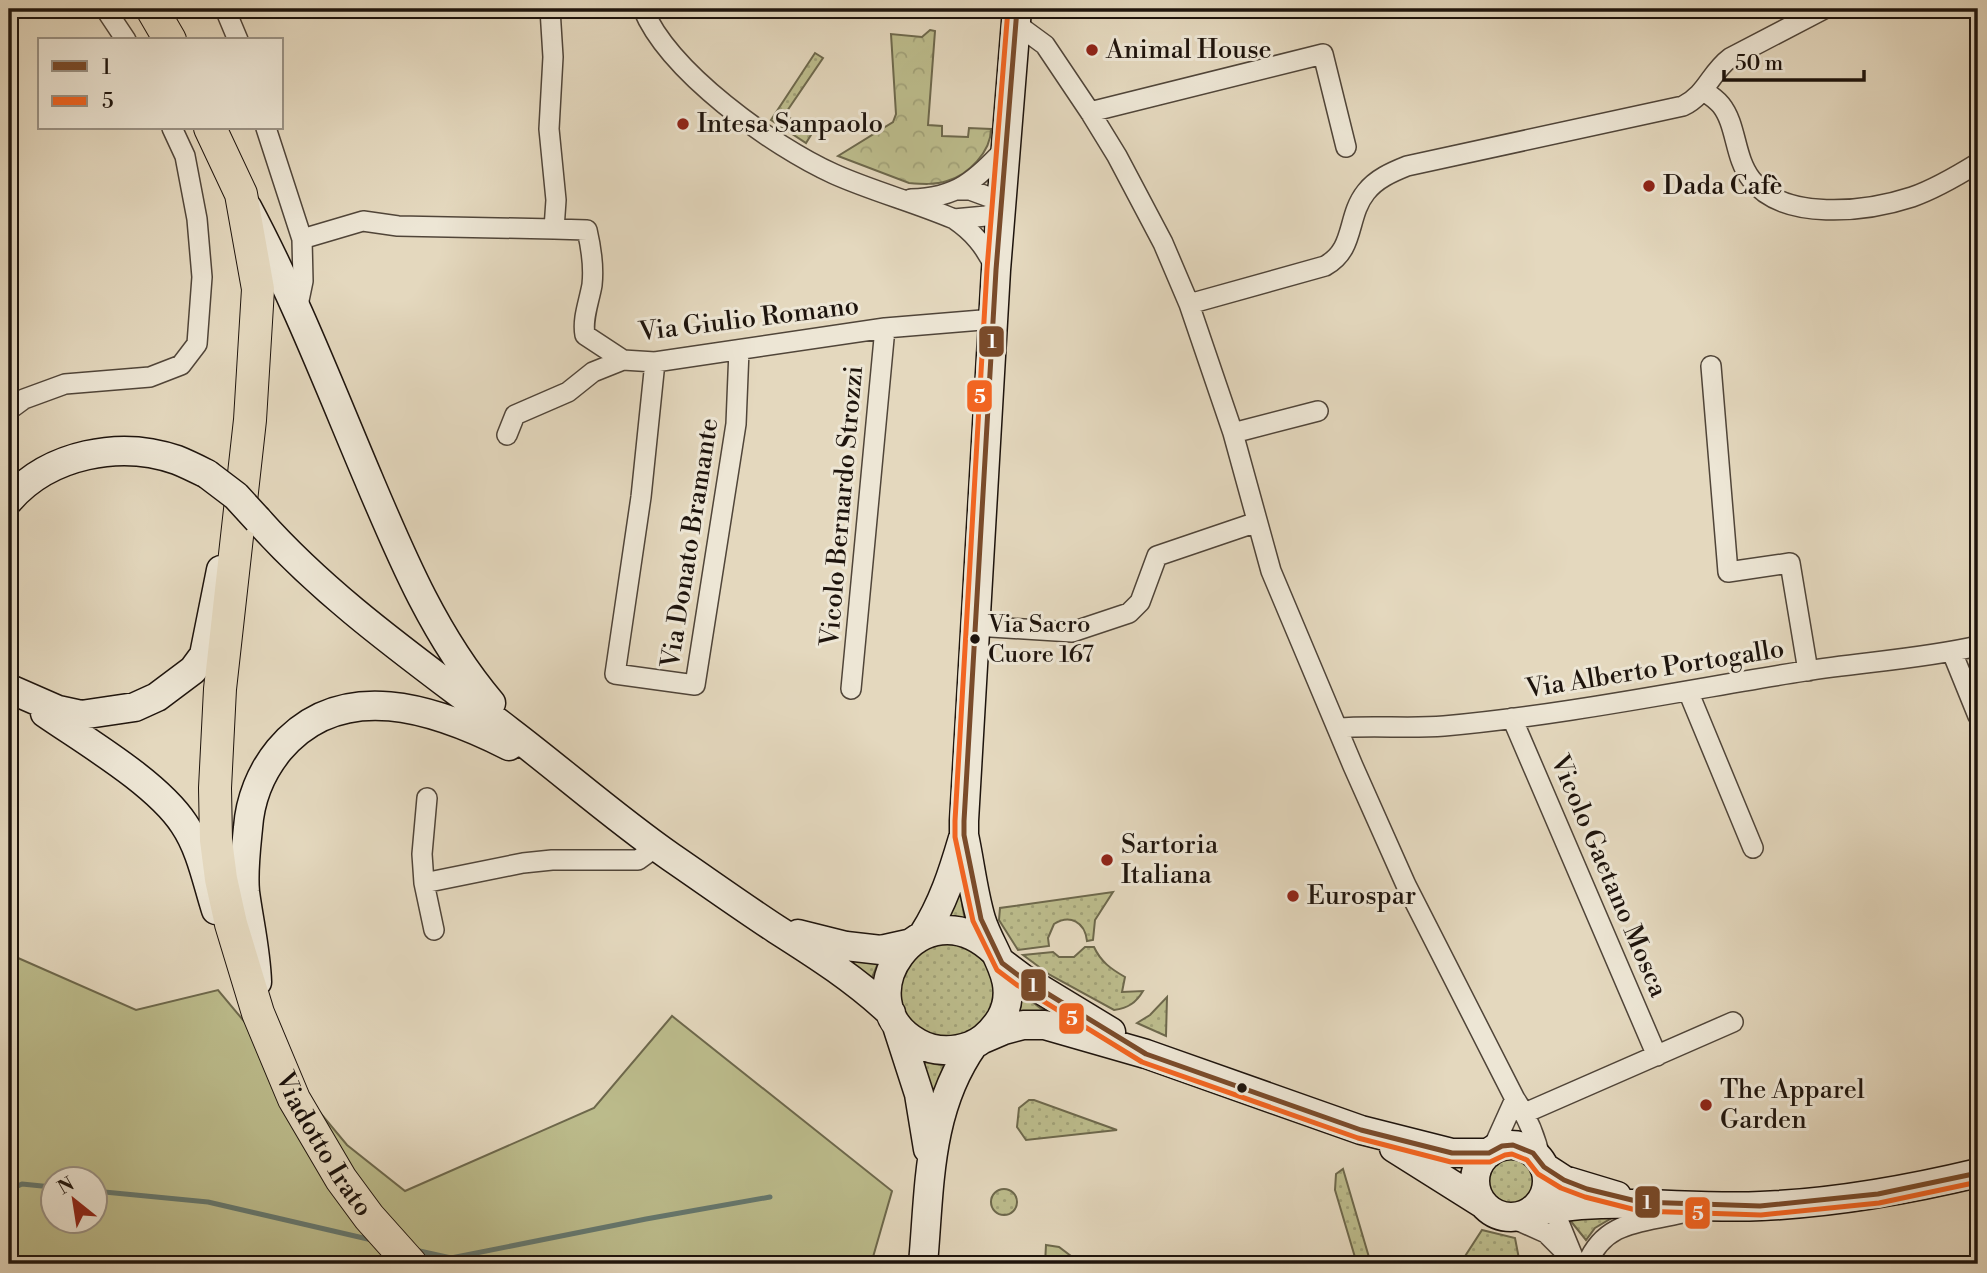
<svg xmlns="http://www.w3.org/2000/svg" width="1987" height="1273" viewBox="0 0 1987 1273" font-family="'Libre Bodoni',serif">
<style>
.grass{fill:#bcbc8c;stroke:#6d684c;stroke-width:2;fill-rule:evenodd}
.forest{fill:url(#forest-crowns);stroke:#6d684c;stroke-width:2}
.garden{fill:url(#garden-dots);stroke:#6d684c;stroke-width:2}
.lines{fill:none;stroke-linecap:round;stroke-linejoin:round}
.stream{stroke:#65786f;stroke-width:5}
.street-casing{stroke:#504539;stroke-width:22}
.secondary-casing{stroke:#1e140d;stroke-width:31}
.primary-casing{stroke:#1e140d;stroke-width:34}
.street{stroke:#ede6d5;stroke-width:19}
.secondary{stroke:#ede6d5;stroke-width:28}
.primary{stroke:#e4d8be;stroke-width:32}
.secondary-bridge-casing{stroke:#1e140d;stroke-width:31;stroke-linecap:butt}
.secondary-bridge{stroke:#ede6d5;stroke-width:28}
.bus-1-casing{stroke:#ede6d5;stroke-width:10}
.bus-2-casing{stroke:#ede6d5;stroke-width:10}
.bus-1{stroke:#7a4b2a;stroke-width:5}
.bus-2{stroke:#f26522;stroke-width:5}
.poi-dot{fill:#8f2418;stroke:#ede6d5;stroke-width:2.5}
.bus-dot{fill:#1e140d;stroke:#ede6d5;stroke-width:2.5}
.labels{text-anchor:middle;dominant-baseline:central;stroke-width:6;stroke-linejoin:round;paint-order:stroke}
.bus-label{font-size:24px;fill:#1e140d;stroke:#ede6d5;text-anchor:start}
.poi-label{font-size:26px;fill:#1e140d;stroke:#ede6d5;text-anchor:start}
.street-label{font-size:26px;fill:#1e140d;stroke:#ede6d5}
.line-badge{stroke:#ede6d5;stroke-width:2.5}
.badge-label{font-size:19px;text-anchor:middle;font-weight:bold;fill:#fff}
</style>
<defs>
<pattern id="forest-crowns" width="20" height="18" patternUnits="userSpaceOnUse" patternTransform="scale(1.75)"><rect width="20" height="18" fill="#bcbc8c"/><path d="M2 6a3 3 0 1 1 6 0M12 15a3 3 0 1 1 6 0" fill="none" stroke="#a1a178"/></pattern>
<pattern id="garden-dots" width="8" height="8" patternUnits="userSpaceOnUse" patternTransform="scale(1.75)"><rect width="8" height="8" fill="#bcbc8c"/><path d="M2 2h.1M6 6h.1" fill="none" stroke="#a1a178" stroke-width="1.8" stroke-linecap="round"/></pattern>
</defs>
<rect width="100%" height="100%" fill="#e4d8be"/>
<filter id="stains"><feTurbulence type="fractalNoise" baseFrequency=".00286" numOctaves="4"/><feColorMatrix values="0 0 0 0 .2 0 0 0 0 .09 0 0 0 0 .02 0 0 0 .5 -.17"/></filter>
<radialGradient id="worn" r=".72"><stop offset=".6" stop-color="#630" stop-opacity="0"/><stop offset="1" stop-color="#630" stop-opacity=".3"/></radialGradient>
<path class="grass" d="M9,954l127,56 82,-20 129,155 58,46 189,-83 78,-92 220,175 -21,73h-862zM52,1178h42v42h-42z
M1046,1245l13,2 20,15 45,2h-79z"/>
<path class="forest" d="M930,30l5,1 -7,94 14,1v10l26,1 1,-9 22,1c0,23 -23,46 -44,52 -12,4 -25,3 -38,2l-71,-27 55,-34 3,-8 -5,-80 31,3z"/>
<path class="garden" d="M815,53l8,5 -38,56 26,21 -5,8 -35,-23z
M959,884l6,37 -20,-3z
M1113,892l-18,28 -2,20 -6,1c-2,-19 -17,-27 -33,-17l-6,14 1,8 -31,4 -19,-30 1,-12z
M900 991a47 47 0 1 1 94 0a47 47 0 1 1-94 0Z
M1085,947h9c7,15 17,22 31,30l-3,15 21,-1c-7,12 -15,17 -29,19l-64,-35 -27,-20 30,-3 6,5h15z
M849,960l30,1 -8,19z
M1021,993l19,15 22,11 -45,-3 4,-10z
M1167,997l-1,39 -29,-13 13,-8z
M924,1062l22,4 -15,36z
M1029,1100h5l83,30 -91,10 -9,-13 2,-19z
M1484 1182a25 25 0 1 1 50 0a25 25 0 1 1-50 0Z
M1343,1169l28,95h-14l-22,-74 1,-16z
M991 1202a13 13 0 1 1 26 0a13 13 0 1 1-26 0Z
M1565,1214l50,2 -20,12 -9,12z
M1482,1230l33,8 5,26h-60z"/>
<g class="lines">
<path class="stream" d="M9,1190l13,-6 30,3
M94,1191l114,11 164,38
M415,1250l36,8 195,-39 124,-22"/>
<defs>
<path id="street" d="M108,9v4l18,27
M225,9l13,31
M550,9l3,48 -4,72 7,71 -2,29 33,1c4,17 7,37 5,55 -3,17 -10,34 -7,50l38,25 32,2 230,-34 109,-9
M643,9c26,63 129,137 191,165 38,17 80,28 120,45 19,13 31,27 41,49
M1015,23l30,22 45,67 27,44 46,87 26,61 44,129 38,138 82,195 53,119 109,214c14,20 21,39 26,62
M1704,91c6,4 12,8 17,14 16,20 13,52 30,74 32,43 115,33 161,18 23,-8 45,-21 66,-34
M1090,112l233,-58 23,93
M266,128l36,111 1,42 -6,29
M959,190h11l30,11
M911,199c47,-1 64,-19 95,-51
M954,219l32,-3 14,-5
M302,239l61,-18 35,5 156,3
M1189,304l136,-38c31,-17 21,-49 41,-74 10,-13 26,-20 41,-26l276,-60c24,-12 27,-33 47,-48l94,-49
M655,362l-14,135 -26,177 80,11 41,-261 3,-74
M1711,366l17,206 62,-9 18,108
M9,410l15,-11 41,-15 85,-7 31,-12 16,-21 5,-67 -5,-58 -12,-63 -13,-28
M1233,433l85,-22
M507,435l8,-20 53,-23 25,-20 30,-12
M975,626l97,6 57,-19 11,-11 17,-46 100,-34
M1952,652l26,64
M851,689l34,-361
M1688,691l65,157
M1512,718l145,338
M1338,728c35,-3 71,1 106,-2 121,-11 241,-36 361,-55 58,-9 116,-12 173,-25
M427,798l-5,56 2,29 10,47
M424,883l99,-20 29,-3h86l18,-13
M1525,1113l208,-91
M1492,1150l23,-51
M1547,1183l9,32 20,49
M1510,1217l36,16 21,21
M1587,1264c18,-44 55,-41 95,-51"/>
<path id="secondary" d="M247,207c47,88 83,181 122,273 33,78 66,157 122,223
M9,500c40,-46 111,-60 168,-40 10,4 20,9 30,14
M258,520c73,82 164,144 251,211 54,41 106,87 162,126 35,24 70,49 105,72 41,26 80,51 115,84
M10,689l48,21 23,5 54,-8 22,-10 36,-27 11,-15 17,-85
M45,713c42,29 112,70 139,111 17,25 23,58 32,86
M798,934l48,12 35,4 27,-6
M923,935c20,-31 30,-63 40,-97
M995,952c-74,-71 -154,49 -77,91 16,9 35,9 52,3 13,-5 23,-15 31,-28 20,-36 -10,-66 -20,-99 -8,-27 -11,-56 -17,-84v-14l32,-551 21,-261
M1002,963l20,15 89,54
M257,982c-1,-31 -8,-60 -12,-90 -2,-20 1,-44 3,-64 2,-28 13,-56 31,-78 62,-74 157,-41 230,-4
M897,1026l22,68 9,55
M983,1039l21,-9 19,-5h22l101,29 215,76 91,23h37
M1475 1181a36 36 0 1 1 72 0a36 36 0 1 1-72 0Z
M1394,1148l89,56
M1544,1167l20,13 53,16
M1526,1214c77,-20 156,-4 235,-8 73,-3 146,-16 217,-33
M923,1264c7,-77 4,-154 51,-220"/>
<g id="primary">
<path d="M152,9l18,31"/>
<path id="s1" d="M210,128l31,66 17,95 -8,131 -30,269 -5,99 1,52 5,39 10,45 27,89 36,86 47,80 28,38 42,47"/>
</g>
</defs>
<use href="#street" class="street-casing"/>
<use href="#secondary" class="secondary-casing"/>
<use href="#primary" class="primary-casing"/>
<use href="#street" class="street"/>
<use href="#secondary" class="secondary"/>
<use href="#primary" class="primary"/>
<defs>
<path id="secondary-bridge" d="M207,474l29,22 22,24"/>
</defs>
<use href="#secondary-bridge" class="secondary-bridge-casing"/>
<use href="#secondary-bridge" class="secondary-bridge"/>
<defs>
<path id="bus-1" d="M1017,9l-21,261 -32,551v14l17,84 21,44 20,15 124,76 215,76 91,23h37l13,-7 11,-1 20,8 11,14 20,13 23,9 53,13 120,4 118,-12 100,-21"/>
<path id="bus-2" d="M1008,9l-21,260 -32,552v16l18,84 24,49 20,15 125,77 216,76 93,24h39l15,-7 7,-1 15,6 11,14 23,14 24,9 55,14 121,4 118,-12 99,-21"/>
</defs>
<use href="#bus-1" class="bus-1-casing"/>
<use href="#bus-2" class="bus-2-casing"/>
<use href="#bus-1" class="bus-1"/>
<use href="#bus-2" class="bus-2"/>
</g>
<g class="poi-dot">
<circle cx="1092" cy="50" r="7"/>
<circle cx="683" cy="124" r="7"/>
<circle cx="1649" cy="186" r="7"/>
<circle cx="1107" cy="860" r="7"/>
<circle cx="1293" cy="896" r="7"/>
<circle cx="1706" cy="1105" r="7"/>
</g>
<g class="bus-dot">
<circle cx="975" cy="639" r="6"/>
<circle cx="1242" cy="1088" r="6"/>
</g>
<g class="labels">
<g class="bus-label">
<text x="988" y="625">Via Sacro<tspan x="988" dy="30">Cuore 167</tspan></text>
</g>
<g class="poi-label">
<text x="1106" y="50">Animal House</text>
<text x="697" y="124">Intesa Sanpaolo</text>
<text x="1663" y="186">Dada Cafè</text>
<text x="1121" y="845">Sartoria<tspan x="1121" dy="30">Italiana</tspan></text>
<text x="1307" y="896">Eurospar</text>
<text x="1720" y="1090">The Apparel<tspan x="1720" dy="30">Garden</tspan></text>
</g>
<g class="street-label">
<text transform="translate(749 319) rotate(-7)">Via Giulio Romano</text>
<text transform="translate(842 506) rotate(-85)">Vicolo Bernardo Strozzi</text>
<text transform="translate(690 543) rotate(-81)">Via Donato Bramante</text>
<text transform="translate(1655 669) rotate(-9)">Via Alberto Portogallo</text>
<text transform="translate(1609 876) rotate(67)">Vicolo Gaetano Mosca</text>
<text stroke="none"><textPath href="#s1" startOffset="1048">Viadotto Irato</textPath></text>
</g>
</g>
<g class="line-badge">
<rect x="978" y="325" width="27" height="33" rx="7" fill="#7a4b2a"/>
<rect x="966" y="379" width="27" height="34" rx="7" fill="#f26522"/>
<rect x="1020" y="968" width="27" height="34" rx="7" fill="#7a4b2a"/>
<rect x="1058" y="1002" width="27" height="33" rx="7" fill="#f26522"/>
<rect x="1634" y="1185" width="27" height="34" rx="7" fill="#7a4b2a"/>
<rect x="1684" y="1196" width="27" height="34" rx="7" fill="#f26522"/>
</g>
<g class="badge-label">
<text x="992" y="348">1</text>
<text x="980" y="403">5</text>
<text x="1033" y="992">1</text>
<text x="1072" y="1025">5</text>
<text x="1647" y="1209">1</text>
<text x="1698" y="1220">5</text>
</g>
<rect width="1987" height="1273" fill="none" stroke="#e4d8be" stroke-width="35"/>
<rect x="10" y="10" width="1966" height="1252" fill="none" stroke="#1e140d" stroke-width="3.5"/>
<rect x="18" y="18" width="1952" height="1238" fill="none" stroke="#1e140d" stroke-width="2"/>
<rect x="38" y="38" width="245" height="91" fill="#ede6d5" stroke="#9a9285" stroke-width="2"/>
<rect x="52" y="61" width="35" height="10" fill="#7a4b2a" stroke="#9a9285" stroke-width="2"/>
<text x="102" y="74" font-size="21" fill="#1e140d">1</text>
<rect x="52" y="96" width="35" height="10" fill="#f26522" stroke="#9a9285" stroke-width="2"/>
<text x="102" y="108" font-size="21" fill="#1e140d">5</text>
<g transform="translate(74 1200) rotate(330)"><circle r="33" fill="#ede6d5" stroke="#9a9285" stroke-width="2"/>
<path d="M0-5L12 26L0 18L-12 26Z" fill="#8f2418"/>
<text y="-10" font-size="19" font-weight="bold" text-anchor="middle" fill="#1e140d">N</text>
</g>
<path d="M1724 70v10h140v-10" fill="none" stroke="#1e140d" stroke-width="3.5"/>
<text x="1735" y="70" font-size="21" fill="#1e140d" stroke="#ede6d5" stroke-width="5" paint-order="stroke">50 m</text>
<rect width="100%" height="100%" filter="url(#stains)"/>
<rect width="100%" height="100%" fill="url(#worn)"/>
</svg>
